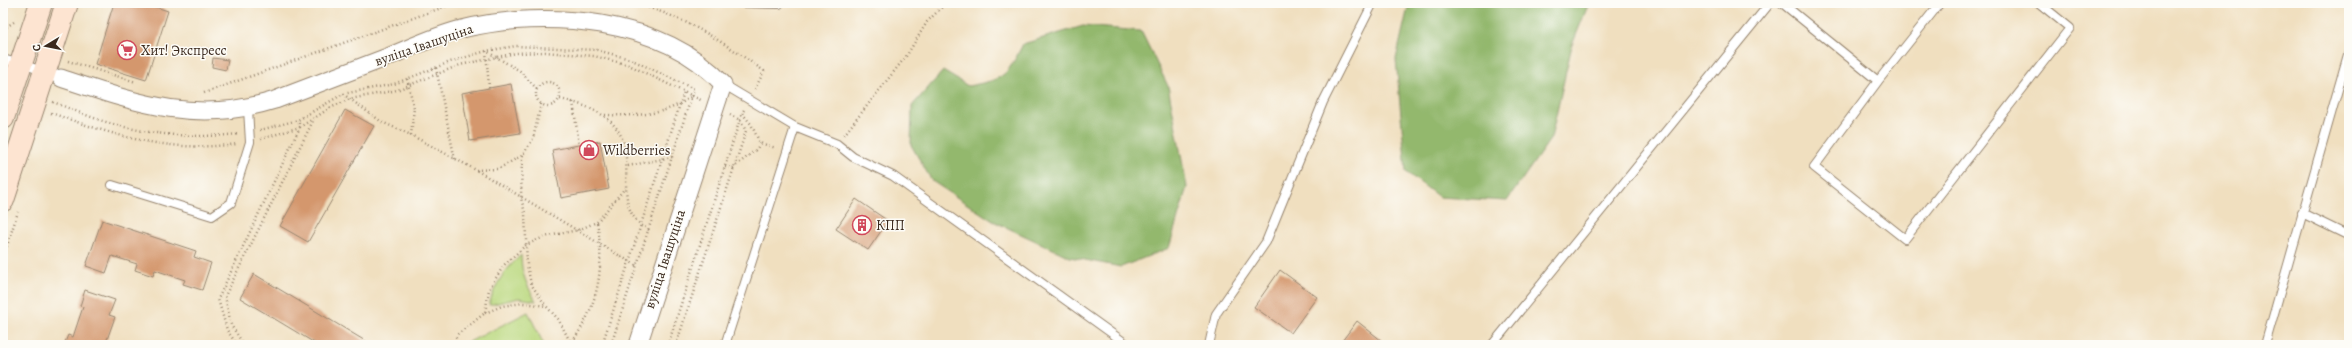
<svg xmlns="http://www.w3.org/2000/svg" width="2352" height="348" viewBox="0 0 2352 348" font-family="Alegreya,serif">
<style>
.green{fill:#bad87e;stroke:#7a814e}
.forest{fill:#93b86d;stroke:#677146}
.building{fill:#d4976d}
.lines{fill:none;stroke-linecap:round;stroke-linejoin:round}
.lane-casing{stroke:#96846e;stroke-width:10}
.street-casing{stroke:#96846e;stroke-width:19}
.secondary-casing{stroke:#96846e;stroke-width:24}
.path{stroke:#96846e;stroke-width:2.5;stroke-dasharray:1 3;stroke-linecap:butt}
.lane{stroke:#fff;stroke-width:8}
.street{stroke:#fff;stroke-width:17}
.secondary{stroke:#fde4d1;stroke-width:22}
.labels{text-anchor:middle;dominant-baseline:central;stroke-width:3;stroke-linejoin:round;paint-order:stroke}
.street-label{font-size:14px;fill:#3b2a1e;stroke:#fdfcf7}
.poi-label{font-size:14px;fill:#3b2a1e;stroke:#fdfcf7;text-anchor:start}
</style>
<rect width="100%" height="100%" fill="#fdfcf7"/>
<filter id="ink" filterUnits="userSpaceOnUse"><feTurbulence type="fractalNoise" baseFrequency=".025" numOctaves="2"/><feDisplacementMap in="SourceGraphic" scale="8" xChannelSelector="R" yChannelSelector="G"/><feConvolveMatrix kernelMatrix="1 2 1 2 8 2 1 2 1" color-interpolation-filters="sRGB"/></filter>
<filter id="wash" filterUnits="userSpaceOnUse"><feTurbulence type="fractalNoise" baseFrequency=".012" numOctaves="4" result="noise"/><feDisplacementMap in="SourceGraphic" scale="16" xChannelSelector="R" yChannelSelector="G"/><feGaussianBlur stdDeviation="0.9" result="paint"/><feColorMatrix in="noise" values="0 0 0 0 0 0 0 0 0 0 0 0 0 0 0 0 0 1.4 0 .05"/><feComposite in="paint" operator="in"/></filter>
<g filter="url(#wash)">
<rect width="100%" height="100%" fill="#f0dfbf"/>
<path class="green" d="M521,255c0,18 6,31 15,46l-17,-3 -30,7c6,-22 16,-35 32,-50z
M528,312l16,33h-81z"/>
<path class="forest" d="M1409,3h180l-17,42 -21,93 -44,63 -68,-4 -33,-25 -10,-113z
M1083,26l58,5 27,55 19,101 -18,61 -48,19 -51,-10 -77,-36 -61,-40 -21,-36 1,-39 31,-35 25,15c37,-7 38,-9 55,-42z"/>
<g id="blocks">
<path class="building" d="M114,3h30l24,8 -22,69 -51,-16z
M213,58l15,2 -2,10 -14,-3z
M511,84l9,49 -50,8 -8,-48z
M345,110l29,16 -66,116 -28,-16z
M600,141l9,48 -48,9 -9,-48z
M856,199l32,22 -20,29 -32,-21z
M102,220l94,31 -2,6 17,6 -9,27 -19,-6 2,-4 -30,-10 -2,6 -18,-6 2,-6 -25,-8 -6,17 -20,-7z
M1280,270l37,27 -26,36 -37,-26z
M254,274l118,71h-54l-78,-47z
M85,290l30,10 -6,15 6,2 -10,28h-41l4,-10 5,2 10,-30 -3,-1z
M1357,321l30,24h-48z"/>
</g>
</g>
<g filter="url(#ink)">
<use href="#blocks" fill-opacity="0" stroke="#96846e" stroke-width="1"/>
<g class="lines">
<defs>
<path id="lane" d="M741,3l38,1
M1782,3l96,78
M1940,3l-62,78 -64,86 91,72 165,-211 -31,-25
M3,59l41,12
M723,84l72,43 42,17 16,13 40,19 235,169
M112,185l100,31 19,-13 19,-61 -2,-33
M2302,213l47,23
M725,345l70,-218
M1209,345l7,-31 50,-72 57,-140 50,-99
M1492,345l278,-342
M2265,345l84,-294"/>
<path id="street" d="M61,78c75,25 135,47 214,22 37,-14 74,-28 110,-42 25,-10 51,-23 77,-29 83,-20 199,-12 261,55l-85,261"/>
<path id="secondary" d="M3,118l38,-115
M3,200l64,-197"/>
</defs>
<use href="#lane" class="lane-casing"/>
<use href="#street" class="street-casing"/>
<use href="#secondary" class="secondary-casing"/>
<path class="path" d="M633,3c53,14 87,37 131,68l-9,18
M3,29l11,-7
M68,61l68,21
M436,68l19,92
M407,79l7,29 -3,27 65,35 161,96
M536 94a12 12 0 1 1 24 0a12 12 0 1 1-24 0Z
M489,88l-3,-37 34,20 17,18
M204,93l251,-90
M343,94l39,28 29,13
M560,99c115,25 32,100 89,131
M53,102c21,8 43,18 64,23 40,11 81,13 122,9
M573,102l6,43
M541,104l-8,35 -11,17 -1,42 4,15 2,52 4,19 15,22
M744,110l-2,3 9,11 9,19 16,5
M51,113c66,23 115,40 186,31
M605,115c32,1 61,1 87,-19
M260,130l38,-10 45,-26 51,-10 56,-22 36,-11 30,-5 81,4 33,9 64,30 -83,256
M844,135l63,-80 20,-33 19,-19
M261,139l39,-12 30,-19 20,-9 47,-9 63,-25 56,-12 29,-1 49,4 35,9 72,35
M628,166l44,-9
M725,167l8,1 24,-19 3,-6
M476,170l22,-1 23,-13
M3,258l15,-46
M485,313l17,-7 21,-3 23,3 12,13 14,26
M237,345l-10,-15 -9,-31 82,-172 -2,-7
M244,345l-13,-20 -6,-29 89,-177
M452,345l6,-11 27,-21 4,-24 15,-24 22,-20 18,-8 34,-7 19,-8 28,-34
M579,345l-7,-3c27,-37 33,-75 25,-120
M602,345l82,-253
M668,345l74,-232
M676,345l70,-214 -6,-11 -10,-5"/>
<use href="#lane" class="lane"/>
<use href="#street" class="street"/>
<use href="#secondary" class="secondary"/>
</g>
</g>
<defs>
<symbol id="supermarket-ring" viewBox="-11 -11 22 22"><circle r="9.5" fill="#fdfcf7" stroke="#d1495b" stroke-width="1.5"/><path d="M-6-5.5h2.5l.6 2H6L4.5 2H-2.5L-4.4-4H-6ZM-1.5 3.2a1.3 1.3 0 1 0 .1 0ZM3 3.2a1.3 1.3 0 1 0 .1 0Z" fill="#d1495b"/></symbol>
<symbol id="shop-ring" viewBox="-11 -11 22 22"><circle r="9.5" fill="#fdfcf7" stroke="#d1495b" stroke-width="1.5"/><path d="M-5-2.5h2.3a2.7 3.5 0 0 1 5.4 0H5L5.5 6h-11ZM-1.5-2.5h3a1.5 2.3 0 0 0-3 0Z" fill="#d1495b"/></symbol>
<symbol id="building-ring" viewBox="-11 -11 22 22"><circle r="9.5" fill="#fdfcf7" stroke="#d1495b" stroke-width="1.5"/><path d="M-4-6H4V6H1V3H-1V6H-4ZM-2.5-4.3h1.7v1.8h-1.7ZM.8-4.3h1.7v1.8H.8ZM-2.5-1h1.7V.8h-1.7ZM.8-1h1.7V.8H.8Z" fill="#d1495b"/></symbol>
</defs>
<g fill-rule="evenodd">
<use href="#supermarket-ring" x="116" y="39" width="22" height="22"/>
<use href="#shop-ring" x="578" y="139" width="22" height="22"/>
<use href="#building-ring" x="851" y="214" width="22" height="22"/>
</g>
<g class="labels">
<g class="street-label">
<text transform="translate(424 45) rotate(-19)">вуліца Івашуціна</text>
<text transform="translate(665 259) rotate(-72)">вуліца Івашуціна</text>
</g>
<g class="poi-label">
<text x="141" y="50">Хит! Экспресс</text>
<text x="603" y="150">Wildberries</text>
<text x="876" y="225">КПП</text>
</g>
</g>
<rect width="2352" height="348" fill="none" stroke="#fdfcf7" stroke-width="16"/>
<g transform="translate(46 46) rotate(260)" stroke="#fdfcf7" stroke-width="3" paint-order="stroke">
<path d="M0-3L7 15L0 10L-7 15Z" fill="#3b2a1e"/>
<text y="-6" font-size="11" font-weight="bold" text-anchor="middle" fill="#3b2a1e">С</text>
</g>
</svg>
